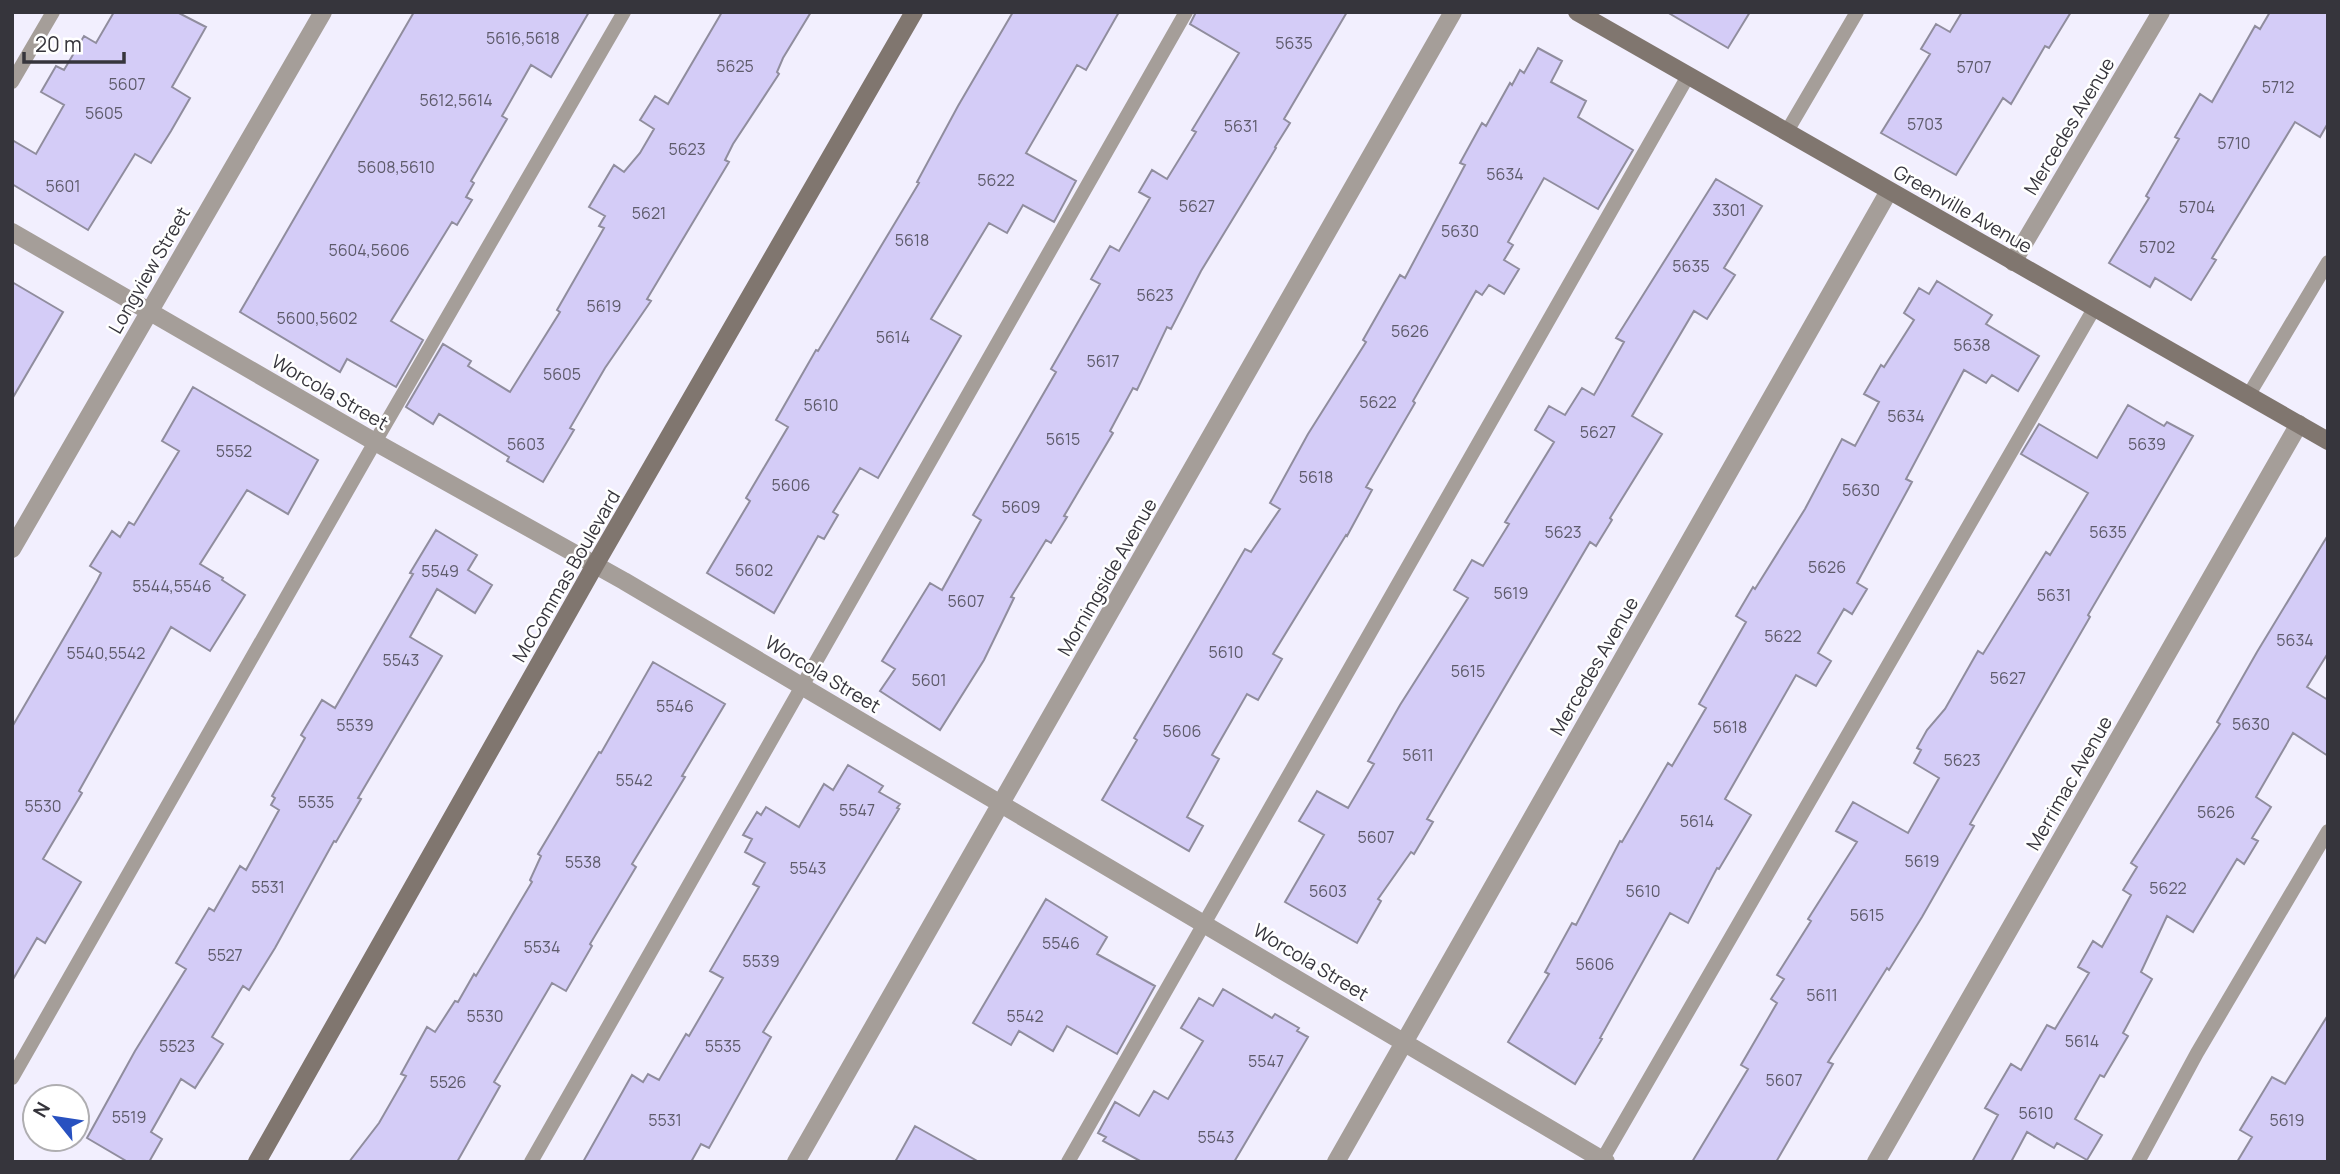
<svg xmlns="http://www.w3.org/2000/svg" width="2340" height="1174" viewBox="0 0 2340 1174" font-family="Manrope,sans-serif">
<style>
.building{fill:#d4ccf7;stroke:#908d9e;stroke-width:2}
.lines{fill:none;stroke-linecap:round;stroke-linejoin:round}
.lane{stroke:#a59e99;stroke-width:14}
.street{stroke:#a59e99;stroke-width:18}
.secondary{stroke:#80766f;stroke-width:18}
.labels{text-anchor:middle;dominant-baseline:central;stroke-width:5;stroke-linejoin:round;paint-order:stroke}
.number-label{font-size:16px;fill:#5e5b6b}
.street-label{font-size:19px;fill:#36353c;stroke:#fff}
</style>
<rect width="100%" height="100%" fill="#f2effe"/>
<path class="building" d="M114,12h63l29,15 -34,60 18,11 -19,33 -20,32 -16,-9 -47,76 -76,-46v-44l24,14 28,-49 -23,-13 15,-26 8,4 20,-34 12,7z
M414,12h175l-38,65 -20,-12 -29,51 5,3 -36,62 3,2 -8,14 6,3 -15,25 -5,-3 -61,99 32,19 -27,47 -49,-28 -7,13 -100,-60z
M722,12h89l-28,46 -6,14 2,2 -46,70 -8,16 4,2 -82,137 4,2 -46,67 -35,60 4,2 -31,52 -36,-21 2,-4 -70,-43 -6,10 -27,-17 37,-63 28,17 -3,5 42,26 50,-80 -3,-2 47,-82 -5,-2 6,-10 -16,-9 25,-42 10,7 16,-19 14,-24 -14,-9 15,-24 13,8z
M1013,12h106l-33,58 -9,-5 -51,88 50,28 -22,41 -31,-17 -16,28 -18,-10 -58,96 30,17 -83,142 -18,-10 -27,44 5,3 -14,24 -6,-3 -44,77 -67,-40 43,-72 -4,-3 42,-71 -12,-7 40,-70 2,1 101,-168 -2,-1 41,-76z
M1196,12h151l-63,107 6,4 -15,24 1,1 -75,123 -30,58 -4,-2 -30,63 -4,-2 -23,43 3,2 -49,83 3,1 -16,26 -5,-3 -35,57 3,1 -30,62 -44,70 -60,-39 15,-22 -13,-8 48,-78 12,7 39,-70 -8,-5 83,-143 -5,-3 49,-85 -9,-5 19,-33 9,5 31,-53 -11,-6 13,-22 15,9 29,-47 -4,-2 47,-77 -49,-29z
M1667,12h83l-22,36z
M1962,12h109l-22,36 -4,-2 -34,58 -8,-6 -47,77 -75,-42 49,-79 -9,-5 15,-25 14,8z
M2270,12h58v111l-8,14 -25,-15 -83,136 4,2 -25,40 -36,-22 -5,9 -41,-24 40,-65 -3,-2 33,-57 -4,-2 25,-43 12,8 43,-76 5,3z
M1538,48l24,13 -11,21 35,19 -8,16 55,33 -35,59 -54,-31 -36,64 5,3 -9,15 15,9 -15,25 -15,-9 -7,10 -6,-4 -63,110 2,2 -49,84 6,3 -25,46 -1,-1 -73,119 9,5 -24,41 -11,-6 -35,61 7,4 -32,58 16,9 -14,25 -87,-51 35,-60 -3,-2 111,-189 6,3 29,-43 -10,-6 38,-69 58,-92 -3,-2 37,-65 5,3 60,-113 -5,-2 22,-40 4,3 24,-43 2,2 8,-15 4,3z
M1716,179l46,27 -38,62 11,7 -28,44 -13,-8 -62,105 30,18 -52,84 2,2 -16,26 -6,-4 -163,277 6,3 -19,32 -3,-2 -33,47 3,2 -24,42 -72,-41 39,-67 -25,-14 18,-30 31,17 26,-44 -6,-3 32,-56 68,-107 -14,-8 18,-30 11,6 26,-42 -4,-2 49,-80 -19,-12 14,-24 16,9 17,-27 12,7 30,-53 -8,-4z
M1937,281l55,34 -6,9 53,32 -21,35 -26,-16 -6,8 -22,-13 -58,109 6,3 -55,101 10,6 -15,25 -8,-5 -26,44 13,8 -15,25 -20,-11 -71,124 26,16 -32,54 -2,-1 -29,55 -18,-10 -70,125 2,1 -27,45 -67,-42 41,-68 -4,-2 27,-49 4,2 44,-84 2,1 46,-79 4,3 34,-58 -7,-4 47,-82 -10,-6 17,-29 2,2 50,-80 37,-70 13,7 24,-44 -15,-8 17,-29 3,2 30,-47 -10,-7 15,-25 10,6z
M12,282l51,30 -51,87z
M193,387l125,73 -30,54 -41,-24 -47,74 23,14 -1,2 23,15 -35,56 -39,-24 -92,164 3,2 -39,66 38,23 -36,61 -8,-5 -25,43v-254l85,-146 4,-8 -11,-7 22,-35 8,6 9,-15 5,3 45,-74 -17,-10z
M2128,405l36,21 3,-4 26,14 -105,179 2,2 -120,207 4,2 -52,91 -33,53 -2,-2 -59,94 5,2 -57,98h-84l56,-93 -7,-4 36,-62 -6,-4 13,-20 -7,-4 34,-54 -3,-2 49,-77 -21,-11 17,-29 55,31 31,-55 -25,-15 7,-13 -4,-2 10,-18 18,-21 33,-58 5,3 63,-102 4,3 38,-62 -67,-39 18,-30 58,34z
M436,530l41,25 -9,15 24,15 -17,28 -38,-24 -27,48 32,19 -84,142 3,1 -25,43 -2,-1 -59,107 -26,42 -6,-4 -31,51 11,7 -28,44 -14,-9 -30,53 11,7 -13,23h-21l-41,-24 48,-87 51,-82 -10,-6 33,-55 5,3 26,-45 6,4 33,-60 -8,-5 4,-7 -3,-2 33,-58 -4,-3 21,-35 13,8 78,-134 -3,-1z
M2328,535v118l-21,34 21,13v56l-35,-23 -37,64 15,10 -19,31 6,3 -14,23 -7,-5 -44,73 -26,-16 -26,56 11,7 -29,54 5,3 -24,41 -4,-2 -25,44 27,16 -15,25 -30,-17 -3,5 -27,-16 -16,30h-39l26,-47 -13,-7 26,-44 10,6 26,-45 8,4 34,-56 -11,-6 15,-26 9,6 29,-52 -8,-5 14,-23 -6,-4 89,-139 -3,-2 40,-70z
M653,662l72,42 -43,72 3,1 -53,87 4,3 -46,77 2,2 -26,45 -14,-8 -58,99 6,4 -43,76h-108l30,-39 27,-47 -5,-2 26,-47 8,5 20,-31 3,1 16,-28 2,2 56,-94 -2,-2 11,-24 -3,-2 61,-102 2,1z
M848,765l35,21 -4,6 21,12 -3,4 2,1 -136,223 8,5 -62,111 -8,-4 -10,18h-108l49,-87 11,7 5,-8 11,6 27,-46 3,2 34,-58 -13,-7 49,-84 -6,-3 12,-21 -20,-11 7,-13 -9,-4 14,-23 4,3 5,-8 33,20 25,-43 9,6z
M1046,899l61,38 -10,17 58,32 -38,68 -50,-28 -14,25 -34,-20 -8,14 -38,-22z
M1223,989l49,29 3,-4 24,14 -2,3 11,6 -74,125h-92l-39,-21 3,-4 -8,-4 17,-31 24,14 15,-25 14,8 35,-58 -22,-13 18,-30 14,8z
M2328,1015v147h-91l15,-25 -12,-7 32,-53 13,7z
M915,1126l64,36h-84z"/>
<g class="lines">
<path class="lane" d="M12,82l41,-70
M1786,133l71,-121
M2248,396l80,-134
M12,1078l363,-636 249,-430
M531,1162l655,-1150
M1068,1162l620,-1086
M1601,1162l494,-855
M2138,1162l59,-109 131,-222"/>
<path class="street" d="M12,232l363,210 249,139 982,581
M2013,262l148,-250
M12,549l311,-537
M796,1162l657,-1150
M1336,1162l553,-971
M1876,1162l423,-738"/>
<path class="secondary" d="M1577,12l751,429
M257,1162l338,-597 319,-553"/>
</g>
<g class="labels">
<g class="number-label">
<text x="523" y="38">5616,5618</text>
<text x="1294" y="43">5635</text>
<text x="735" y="66">5625</text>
<text x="1974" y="67">5707</text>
<text x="127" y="84">5607</text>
<text x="2278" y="87">5712</text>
<text x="456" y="100">5612,5614</text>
<text x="104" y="113">5605</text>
<text x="1925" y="124">5703</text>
<text x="1241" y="126">5631</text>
<text x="2234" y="143">5710</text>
<text x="687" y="149">5623</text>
<text x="396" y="167">5608,5610</text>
<text x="1505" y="174">5634</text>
<text x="996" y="180">5622</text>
<text x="63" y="186">5601</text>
<text x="1197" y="206">5627</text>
<text x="2197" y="207">5704</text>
<text x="1729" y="210">3301</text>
<text x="649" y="213">5621</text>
<text x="1460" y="231">5630</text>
<text x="912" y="240">5618</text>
<text x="2157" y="247">5702</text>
<text x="369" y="250">5604,5606</text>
<text x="1691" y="266">5635</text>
<text x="1155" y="295">5623</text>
<text x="604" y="306">5619</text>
<text x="317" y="318">5600,5602</text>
<text x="1410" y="331">5626</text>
<text x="893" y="337">5614</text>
<text x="1972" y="345">5638</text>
<text x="1103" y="361">5617</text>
<text x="562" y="374">5605</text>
<text x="1378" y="402">5622</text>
<text x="821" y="405">5610</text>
<text x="1906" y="416">5634</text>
<text x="1598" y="432">5627</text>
<text x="1063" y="439">5615</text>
<text x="526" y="444">5603</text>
<text x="2147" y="444">5639</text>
<text x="234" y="451">5552</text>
<text x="1316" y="477">5618</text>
<text x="791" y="485">5606</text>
<text x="1861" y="490">5630</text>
<text x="1021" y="507">5609</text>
<text x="1563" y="532">5623</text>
<text x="2108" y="532">5635</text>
<text x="1827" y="567">5626</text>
<text x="754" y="570">5602</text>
<text x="440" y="571">5549</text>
<text x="172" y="586">5544,5546</text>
<text x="1511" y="593">5619</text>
<text x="2054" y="595">5631</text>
<text x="966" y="601">5607</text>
<text x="1783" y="636">5622</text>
<text x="2295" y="640">5634</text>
<text x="1226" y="652">5610</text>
<text x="106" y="653">5540,5542</text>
<text x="401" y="660">5543</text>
<text x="1468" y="671">5615</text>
<text x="2008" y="678">5627</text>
<text x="929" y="680">5601</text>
<text x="675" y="706">5546</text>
<text x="2251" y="724">5630</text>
<text x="355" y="725">5539</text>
<text x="1730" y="727">5618</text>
<text x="1182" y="731">5606</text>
<text x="1418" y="755">5611</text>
<text x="1962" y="760">5623</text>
<text x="634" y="780">5542</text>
<text x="316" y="802">5535</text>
<text x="43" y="806">5530</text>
<text x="857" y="810">5547</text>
<text x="2216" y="812">5626</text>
<text x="1697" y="821">5614</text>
<text x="1376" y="837">5607</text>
<text x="1922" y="861">5619</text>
<text x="583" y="862">5538</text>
<text x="808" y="868">5543</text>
<text x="268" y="887">5531</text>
<text x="2168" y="888">5622</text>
<text x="1328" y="891">5603</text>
<text x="1643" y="891">5610</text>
<text x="1867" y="915">5615</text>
<text x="1061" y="943">5546</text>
<text x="542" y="947">5534</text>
<text x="225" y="955">5527</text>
<text x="761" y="961">5539</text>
<text x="1595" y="964">5606</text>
<text x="1822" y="995">5611</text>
<text x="485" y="1016">5530</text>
<text x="1025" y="1016">5542</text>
<text x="2082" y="1041">5614</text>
<text x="177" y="1046">5523</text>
<text x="723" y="1046">5535</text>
<text x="1266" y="1061">5547</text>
<text x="1784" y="1080">5607</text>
<text x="448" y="1082">5526</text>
<text x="2036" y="1113">5610</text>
<text x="129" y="1117">5519</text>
<text x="665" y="1120">5531</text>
<text x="2287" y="1120">5619</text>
<text x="1216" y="1137">5543</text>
</g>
<g class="street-label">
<text transform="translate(2069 126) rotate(-59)">Mercedes Avenue</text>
<text transform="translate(1963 209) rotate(30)">Greenville Avenue</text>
<text transform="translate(149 270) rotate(-60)">Longview Street</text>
<text transform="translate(330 392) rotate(30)">Worcola Street</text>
<text transform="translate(566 576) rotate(-60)">McCommas Boulevard</text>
<text transform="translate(1107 577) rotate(-60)">Morningside Avenue</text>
<text transform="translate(1594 666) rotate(-60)">Mercedes Avenue</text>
<text transform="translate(823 674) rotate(31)">Worcola Street</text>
<text transform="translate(2069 783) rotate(-60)">Merrimac Avenue</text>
<text transform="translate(1311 962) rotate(31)">Worcola Street</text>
</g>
</g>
<rect width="2340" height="1174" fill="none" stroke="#36353c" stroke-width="28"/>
<g transform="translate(56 1118) rotate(300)"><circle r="33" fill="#ffffff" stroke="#afaeb1" stroke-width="2"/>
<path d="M0-5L12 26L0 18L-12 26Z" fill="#2851c0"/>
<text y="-10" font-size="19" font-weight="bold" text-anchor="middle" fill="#36353c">N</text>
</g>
<path d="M24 52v10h100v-10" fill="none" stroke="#36353c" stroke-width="3.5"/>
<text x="35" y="52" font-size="21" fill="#36353c" stroke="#ffffff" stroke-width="5" paint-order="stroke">20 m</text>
</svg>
